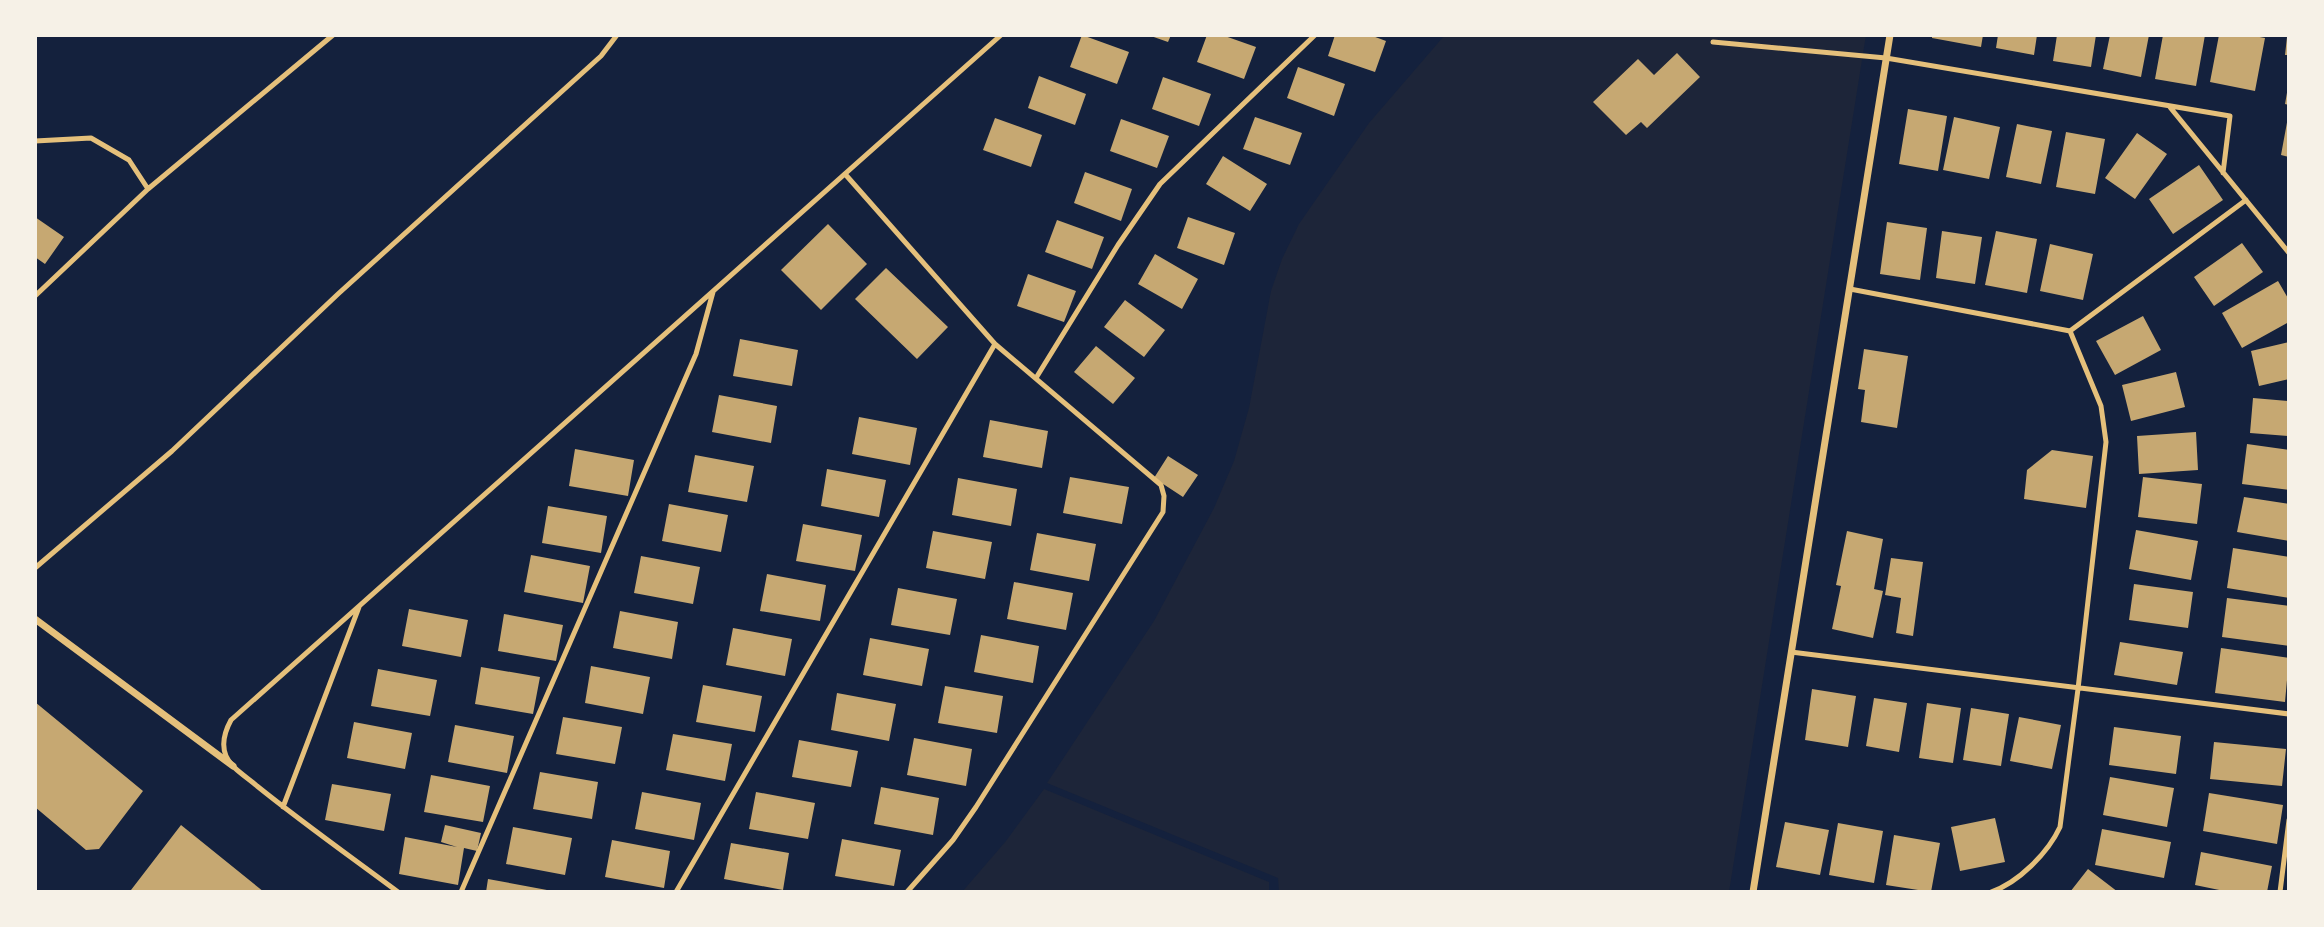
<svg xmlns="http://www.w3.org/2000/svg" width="2324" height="927" viewBox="0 0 2324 927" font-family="'Exo 2',sans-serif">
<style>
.green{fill:#1d2539}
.building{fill:#c6a872}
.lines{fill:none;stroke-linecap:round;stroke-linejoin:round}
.service{stroke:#e5c07b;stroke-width:5}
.minor{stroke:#e5c07b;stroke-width:7}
</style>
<rect width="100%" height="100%" fill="#14213d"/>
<path class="green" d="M1866,35l-137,857h-450l-1,-14 -231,-95 107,-162 60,-113 20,-47 15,-53 22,-117 11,-32 17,-35 70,-101 75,-87z
M1044,789l225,93v10h-307l44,-51z"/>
<path class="building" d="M1082,35l47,17 -12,32 -47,-17z
M1148,35h23l-3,7z
M1207,35h15l34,12 -12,32 -47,-17z
M1335,35h35l16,6 -11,31 -47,-16z
M1932,35h51l-2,12 -49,-9z
M1998,35h39l-3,20 -38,-7z
M2057,35h39l-5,32 -38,-6z
M2110,35h39l-8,42 -38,-8z
M2163,35h42l-9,51 -41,-7z
M2219,35h30l16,3 -10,53 -45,-9z
M2287,37h2v18h-4z
M1677,53l23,24 -53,51 -6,-6 -15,13 -33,-33 45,-43 16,16z
M1298,67l47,17 -11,32 -47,-18z
M1039,76l47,18 -11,31 -47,-17z
M1163,77l48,17 -12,32 -47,-17z
M2288,87h1v18l-4,-1z
M1908,109l39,7 -9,55 -39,-7z
M1255,117l47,16 -12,32 -47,-16z
M1954,117l46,10 -11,52 -46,-9z
M2288,117h1v40l-8,-2z
M995,118l47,17 -11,32 -48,-17z
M1121,119l48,17 -12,32 -47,-17z
M2017,124l35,7 -11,53 -35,-7z
M2066,132l39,7 -10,55 -39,-7z
M2137,133l30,21 -32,45 -30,-21z
M1223,156l44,28 -17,27 -44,-27z
M2199,165l24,35 -50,34 -24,-35z
M1085,172l47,17 -11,32 -47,-18z
M35,217l29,20 -19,27 -10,-7z
M1188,217l47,16 -11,32 -47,-17z
M1057,220l47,17 -12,32 -47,-17z
M1887,222l40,6 -7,52 -40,-6z
M828,224l39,40 -46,46 -40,-40z
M1942,231l40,6 -7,47 -39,-6z
M1996,231l41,8 -10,54 -42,-8z
M2242,243l21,29 -49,34 -20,-29z
M2050,244l43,10 -10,46 -43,-9z
M1155,254l43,25 -16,30 -44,-25z
M886,268l62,59 -31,32 -62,-60z
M1028,274l48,17 -12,31 -47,-16z
M2278,281l11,19v22l-47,26 -20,-35z
M1125,300l40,30 -21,27 -40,-30z
M2143,316l18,34 -46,25 -19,-34z
M740,339l58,11 -6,36 -59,-10z
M2289,342v37l-30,7 -8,-35z
M1096,346l39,32 -22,26 -39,-32z
M1864,349l44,7 -11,72 -36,-6 4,-32 -7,-1z
M2176,372l9,35 -54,14 -9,-36z
M719,395l58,11 -6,37 -59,-11z
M2253,398l36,3v35l-39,-3z
M859,417l58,11 -7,37 -58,-11z
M990,420l58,11 -6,37 -59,-11z
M2196,432l2,38 -59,4 -2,-38z
M2247,444l42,6v40l-47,-6z
M575,449l59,11 -6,36 -59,-10z
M2052,450l41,6 -7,52 -62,-9 3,-29z
M695,455l59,11 -7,36 -59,-10z
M1168,456l30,19 -15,22 -29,-19z
M827,469l59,11 -7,37 -58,-11z
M1070,477l59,10 -7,37 -59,-11z
M2143,477l59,7 -5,40 -59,-7z
M958,478l59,11 -6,37 -59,-11z
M2244,497l45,7v37l-52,-9z
M669,504l59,11 -7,37 -59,-11z
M548,506l59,10 -6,37 -59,-10z
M803,524l59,11 -7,36 -59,-10z
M2136,530l62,11 -7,39 -62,-11z
M933,531l59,11 -7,37 -59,-11z
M1847,531l36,8 -9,50 9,2 -10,47 -41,-9 9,-43 -5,-1z
M1037,533l59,11 -7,37 -59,-11z
M2233,548l56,9v41l-62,-10z
M531,555l59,11 -7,37 -59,-11z
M641,556l59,11 -7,37 -59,-11z
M1891,558l32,4 -10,74 -17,-3 5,-35 -16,-3z
M767,574l59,11 -6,36 -60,-10z
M1014,582l59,11 -7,37 -59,-11z
M2134,584l59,8 -5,36 -59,-8z
M898,588l59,11 -7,36 -59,-10z
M2227,598l62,8v40l-67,-9z
M409,609l59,11 -7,37 -59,-11z
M620,611l58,11 -6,37 -59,-11z
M504,614l59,11 -7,36 -58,-10z
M733,628l59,11 -7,37 -59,-11z
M981,635l58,11 -6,37 -59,-11z
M870,638l59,11 -7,37 -59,-11z
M2120,642l63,10 -6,33 -63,-10z
M2221,648l68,10 -4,44 -70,-9z
M591,666l59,11 -7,37 -58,-11z
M481,667l59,10 -7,37 -58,-10z
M378,669l59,11 -7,36 -59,-10z
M703,685l59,11 -7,36 -59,-10z
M945,686l58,10 -6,37 -59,-10z
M1812,689l44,7 -8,51 -43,-7z
M837,693l59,11 -7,37 -58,-11z
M1874,698l33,5 -8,49 -33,-6z
M35,702l108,89 -44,58 -13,1 -51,-43z
M1927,703l34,5 -8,55 -34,-5z
M1971,708l38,6 -8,52 -38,-6z
M563,717l59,10 -7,37 -59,-10z
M2019,717l42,8 -9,44 -42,-8z
M354,722l58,11 -7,36 -58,-11z
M455,725l59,11 -7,37 -59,-11z
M2114,727l67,9 -5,38 -67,-9z
M673,734l59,10 -7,37 -59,-11z
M914,738l58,11 -6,37 -59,-11z
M799,740l59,11 -7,36 -59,-10z
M2214,742l72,7 -4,37 -72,-7z
M540,772l58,10 -6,37 -59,-10z
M431,775l59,11 -7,36 -59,-10z
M2110,777l64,11 -7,39 -64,-12z
M332,784l59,10 -7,37 -59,-11z
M881,787l58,11 -6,37 -59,-11z
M642,792l59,11 -7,37 -59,-11z
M756,792l59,11 -7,36 -59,-10z
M2209,793l74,12 -6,39 -74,-13z
M1995,818l10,44 -45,9 -9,-44z
M1785,822l44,8 -9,45 -44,-8z
M1838,823l45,8 -9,52 -45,-8z
M181,825l83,67h-131l-2,-2z
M445,825l36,8 -4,18 -13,-3 -6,37 -59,-11 6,-37 52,10 -16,-5z
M513,827l59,11 -7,37 -59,-11z
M2102,829l69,13 -7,36 -69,-13z
M1894,835l46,8 -9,49 -45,-7z
M842,839l59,11 -7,36 -59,-10z
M612,840l58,11 -6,37 -59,-11z
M731,843l58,10 -6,37 -59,-11z
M2201,852l71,14 -5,26h-38l-34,-7z
M2088,869l30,23h-48z
M488,879l59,11 -1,2h-60z"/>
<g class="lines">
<path class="service" d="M1713,42l173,16 344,58 -7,57
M2169,106l120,147
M35,141l56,-3 38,22 19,29
M845,174l150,170 166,141 3,11 -1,16 -187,295 -23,33 -46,52
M1850,289l220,42
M35,296l113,-107 185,-154
M1036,378l82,-133 42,-61 155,-149
M35,568l137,-117 166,-157 263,-238 16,-21
M1791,652l498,62
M283,807l76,-200
M398,892c-47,-35 -95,-69 -141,-106 -10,-9 -26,-18 -31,-30 -5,-12 -1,-25 5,-36l770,-685
M461,892l235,-538 17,-62
M676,892l319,-548
M1991,892c27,-9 57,-39 69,-65l18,-138 28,-247 -5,-36 -31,-75 176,-131
M2280,892l9,-72"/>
<path class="minor" d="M35,619l198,147
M1753,892l137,-857"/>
</g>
<rect width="2324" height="927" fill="none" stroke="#f6f1e7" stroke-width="74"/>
</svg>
